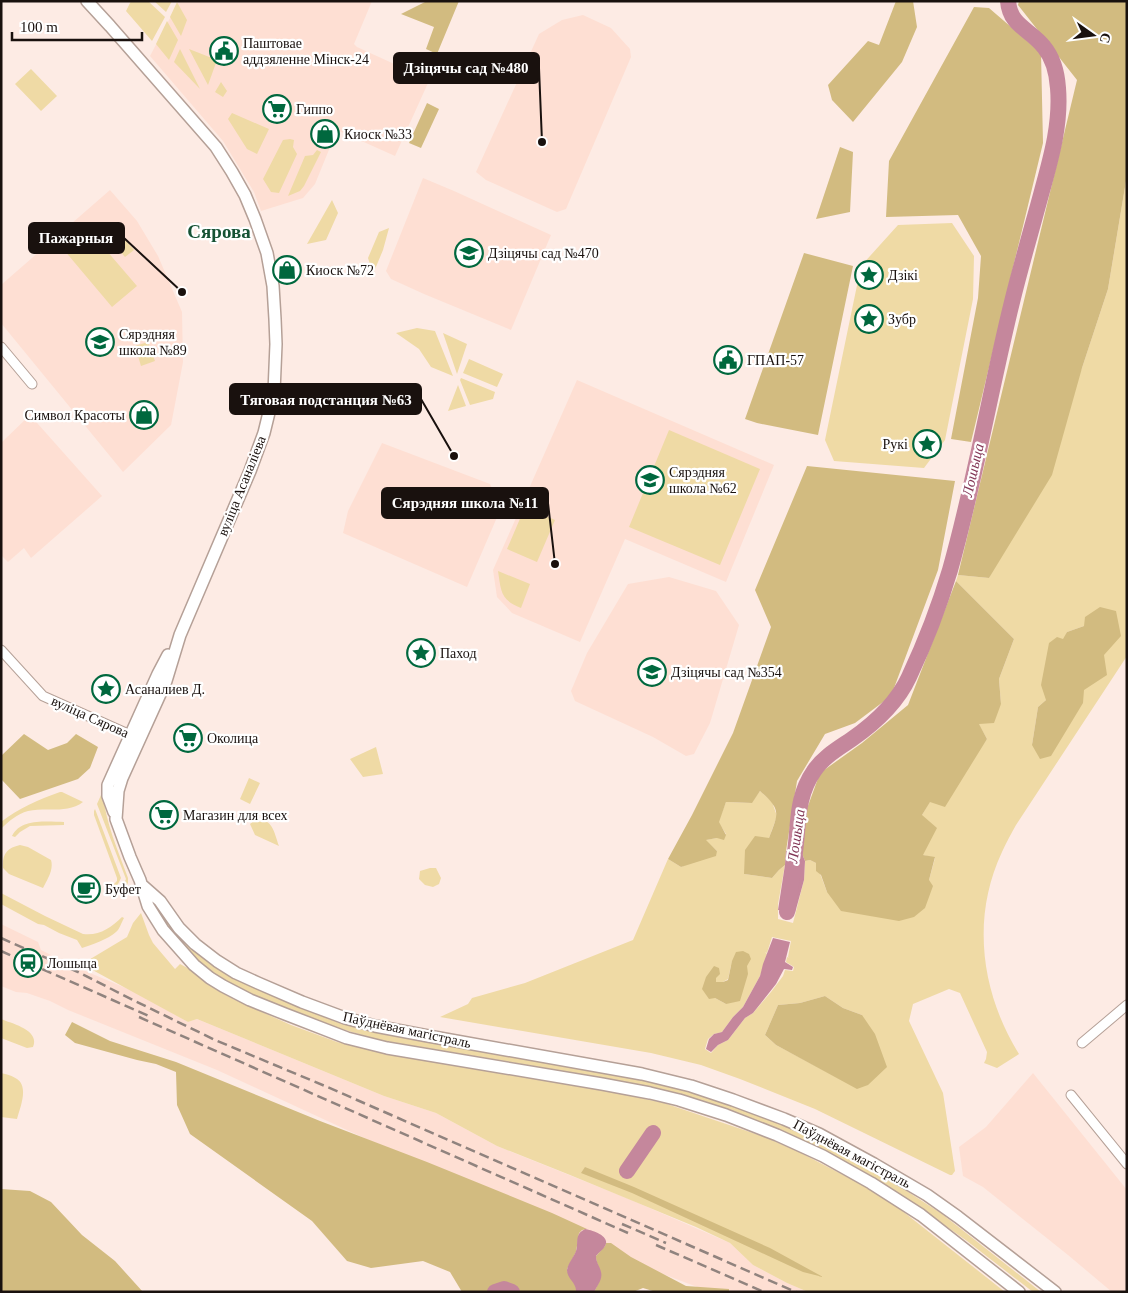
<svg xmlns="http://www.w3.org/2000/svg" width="1128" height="1293" viewBox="0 0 1128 1293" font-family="Georgia,serif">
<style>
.built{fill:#fedfd3}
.green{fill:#efdaa5;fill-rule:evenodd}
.forest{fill:#d2bb80}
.water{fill:#c5879c}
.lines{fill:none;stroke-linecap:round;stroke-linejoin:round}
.river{stroke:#c5879c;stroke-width:16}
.minor-casing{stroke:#b5a097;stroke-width:11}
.major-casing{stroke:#b5a097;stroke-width:14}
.minor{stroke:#fff;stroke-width:9}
.major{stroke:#fff;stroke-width:11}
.rail{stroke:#90837e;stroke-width:2.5;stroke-dasharray:10 5;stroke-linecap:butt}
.labels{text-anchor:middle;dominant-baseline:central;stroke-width:4.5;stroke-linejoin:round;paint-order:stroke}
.poi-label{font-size:14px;fill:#19110e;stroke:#fff;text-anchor:start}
.street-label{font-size:14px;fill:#19110e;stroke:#fff}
.water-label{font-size:15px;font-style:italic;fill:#823655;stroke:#fff}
.district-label{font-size:19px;font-weight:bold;fill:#165234;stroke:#fff}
.leader{fill:none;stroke:#19110e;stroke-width:2}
.callout-dot{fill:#19110e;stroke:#fff;stroke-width:2}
.callout{fill:#19110e;stroke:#19110e;stroke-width:2}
.callout-label{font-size:15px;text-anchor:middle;font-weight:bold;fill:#fff}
</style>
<rect width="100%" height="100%" fill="#fdebe4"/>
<path class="built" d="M179,1h193l-18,43 3,3 68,31 3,5 -33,73 -58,-26 -22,54 -12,14 -42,13 -7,-19 -31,-51 -73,-85z
M583,15l28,13 19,21 1,8 -65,152 -9,3 -71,-32 -10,-8 63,-138 23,-14z
M423,178l31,13 97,44 -40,95 -87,-36 -33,-15 -5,-8z
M110,190l27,31 21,35 24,56 1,50 -12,63 -48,47 -122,-149v-38z
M577,380l197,85 -48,117 -101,-43 -45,103 -68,-29 -15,-16 -4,-27z
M30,415l72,81 -71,62 -7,-10 -16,14 -7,-7v-112z
M382,443l108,41 11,24 -34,79 -124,-54 5,-22z
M669,577l47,14 23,34 -29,98 -16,31 -8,2 -33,-19 -78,-36 -4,-10 16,-38 41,-69z
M1,924l37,18 3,8 30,15 69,29 48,28 9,-3 187,77 52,17 61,33 132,53 101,44 23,22 34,18 21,9 -100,-1 -69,-26 -422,-195 -149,-60 -18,-9 -23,-8 -11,-1 -15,-6z
M1033,1073l94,117v102h-15l-44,-37 -85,-68 -20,-11 -4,-29 27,-20z"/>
<path class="green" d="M131,1h17l17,16 -13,24 -26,-30z
M154,1h18l-6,11z
M177,2l10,18 -6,16 -11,-19z
M167,21l11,19 -9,20 -13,-16z
M180,49l20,40 -26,-27z
M189,49l28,11 -9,25z
M31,69l26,27 -16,15 -26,-27z
M221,82l6,9 -4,6 -8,-5z
M232,113l37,16 -12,25 -10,-5 -19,-30z
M290,139l4,1 -1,7 4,7 -18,39 -8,-1 -8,-13 20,-39z
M317,150l4,2 -17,34 -4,5 -12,5 17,-40 8,-1z
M1127,175v481l-111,169c-5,9 -10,18 -14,27 -31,66 -21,141 17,202l-22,14 -13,-5 2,-4 1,-7 -27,-59 -11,-4 -36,15 -4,17 34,72 12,78 -3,4h-2l-135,-66 -75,-30 -39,-14 -50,-12 -211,-36 28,-13 4,-6 53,-15 108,-43 35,-81 13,8 36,-16 -12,-11 12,-2 9,-4 -8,-12 8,-20 25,1 9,-12 12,11 5,14 -8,22 -25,36 28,4 7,-8 6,-5 -7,39v15l15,4 11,-43 1,-19 5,-1 6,3 11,29 102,-12 6,-22 -12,-3 -1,-40 8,-14 50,-53 7,-9 -9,-16 23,-19 -2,-25 15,-40 -58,-58 2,-6 31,3 93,-210 26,-79zM1084,626l-52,119 6,-38 8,-7 21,-68zM772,937l19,4 -3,16 1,1 -2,-1 -1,5 8,5 -1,4 -8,-1 -2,6 -12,16 -18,21 -8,5 -17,22 -10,5 -7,8 -6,-4 3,-10 6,-5 8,-2 11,-15 10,-10 17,-31 7,-22 -2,-2 2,1zM732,961l-6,43 -11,-6 -1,-31 2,15h7l5,-3zM825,996l18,12 19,7 -5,73 -81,-43 -11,-10 13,-30 22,-2z
M332,200l6,13 -12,27 -19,4z
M952,223l22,33 -1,43 -28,141 -21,28 -90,-7 -9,-21 36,-174 37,-41z
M389,228l-6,22 -10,24 -5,-16 11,-26z
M88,229l49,57 -25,21 -48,-57z
M120,234l14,16 -9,7 -14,-16z
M417,328l18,3 18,45 -22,-9 -12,-18 -23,-16z
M443,333l24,11 -10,30z
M148,342l7,19 -14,5 -6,-20z
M469,359l34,15 -6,13 -34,-14z
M461,378l34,14 -2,7 -23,6 -10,-25z
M458,385l8,21 -18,5z
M669,430l91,39 -40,96 -91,-38z
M525,507l30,13 -18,42 -30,-13z
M498,571l32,13 -9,24c-21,-8 -20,-18 -23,-37z
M376,747l7,27 -20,3 -13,-18z
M249,778l11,5 -10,21 -10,-5z
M60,792h2l21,10c-16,12 -36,5 -55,9 -11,3 -19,10 -27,18v-7c18,-14 37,-22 59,-30z
M101,795h2c3,28 15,56 25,83v5l-5,7 -1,-2 4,-9 -29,-75z
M95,809l26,69 -5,10 -4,-2 5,-5v-3l-23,-63v-4z
M256,819c17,0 18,13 23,27l-24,-11 -5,-11z
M64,822v3l-34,1 -10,6 -5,5 -3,-1c9,-18 36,-14 52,-14z
M20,845l8,2 23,13c3,10 -4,20 -8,28l-34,-14 -6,-6c-1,-14 4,-20 17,-23z
M430,868h6l5,10 -2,6 -6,3 -8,-2 -6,-6 1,-8z
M1,893l44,23 38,18c16,2 28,-6 39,-17l2,1c-3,5 -4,11 -8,14 -7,7 -25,13 -34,16l-5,-8 -18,-7 -15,-8 -6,-1 -37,-20z
M158,905l38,46 14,12 12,8 22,12 50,22 45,18 35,9 45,9 195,32 76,18 64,22 47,19 75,39 66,43 99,78h-8l-66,-51 -51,-36 -84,-50 -54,-26 -40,-16 -49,-16 -42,-10 -54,-11 -214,-36 -54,-16 -38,-14 -54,-25 -21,-13 -23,-20 -18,-20 -16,-26z
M141,913l8,22 4,8 22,26 5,-5 15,8 17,15 21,12 58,26 46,17 48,12 217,36 62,13 101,34 36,16 69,36 21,13 114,90h-197l-21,-9 -34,-18 -23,-22 -34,-16 -126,-52 -73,-29 -61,-33 -52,-17 -187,-77 -9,3 -101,-55v-6l40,-24 6,-14z
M1,1019c12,5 39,11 32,28l-6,1 -26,-10z
M1,1073c5,1 12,3 16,6 12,8 3,29 0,40l-16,-2z"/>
<path class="forest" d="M427,1h32l-22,53 -11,-5 8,-22 -33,-13z
M896,1h17l4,26 -15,35 -49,60 -21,-22 -4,-15 40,-44 11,4z
M1019,1h108v174l-19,114 -26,79 -30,107 -63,103 -31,-3 119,-495 -59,-75z
M974,7l15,1 52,45 2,90 -72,299 -20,-3 27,-141 3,-42 -23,-41 -72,2 3,-56z
M427,103l12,6 -18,39 -12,-5z
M840,147l13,5 -3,60 -34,7z
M804,253l49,13 -35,169 -61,-12 -12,-4z
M807,466l148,15 -17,89 -47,126 -36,27 -30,11 -28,47 -11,70 -1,14 -6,5 -7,8 -28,-4 1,-24 10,-14 14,2c10,-26 12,-28 -9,-47l-8,12 -26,-1 -7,20 7,13 -2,5 -7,-2 -11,2 11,11 -1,5 -35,11 -13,-8 24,-44 41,-82 38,-106 -16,-37z
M956,581l58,58 -15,40 2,25 -7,19 -15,1 8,15 -42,68 -15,-5 -8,13 15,13 -14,27 12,2 -6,23 4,6 -8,22 -11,9 -15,4 -58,-10 -14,-19 -6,-17 -5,-4v-8l-6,-3 -5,1 -4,-10 4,-37 15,-41 42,-30 46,-38z
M1100,607l16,4 5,25 -17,19 3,20 -23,15 -1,13 -32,53 -11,3 -8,-14 6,-38 8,-7 -5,-15 8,-42 8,-6 6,2 4,-7 17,-6 1,-9z
M24,734l24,16 19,-7 9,-9 22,13 -8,21 -12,11 -58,20 -19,-20v-23z
M743,951l6,3 2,5 -4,7 1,8 -8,27 -14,3 -11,-6 -6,1 -7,-10 4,-12 8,-11 5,2 1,6 -4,4v4h7l5,-2 4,-19 4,-9z
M825,996l18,12 19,7 13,19 12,33 -19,18 -11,4 -81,-44 -11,-10 13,-30 22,-2z
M72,1022l38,19 66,21 144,59 107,41 125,51 35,16 -5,1 -3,3 -3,19 -9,17 2,6 7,11 1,5 -115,1 -12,-20 -27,-11 -52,7 -24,-7 -35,-40 -122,-87 -13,-29 -1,-33 -20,-8 -19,-4 -62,-17 -10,-8z
M585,1167l49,20 136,61 53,29 -20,-5 -171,-79 -51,-20z
M1,1189l29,2 21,11 31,33 33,26 28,31h-142z
M606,1243h5l20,14 55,29 43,3v3h-73l-13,-4 -10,4h-39c4,-8 9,-16 5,-24 -2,-5 -3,-7 -3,-12l9,-10z"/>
<path class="water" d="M796,849l5,2 4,10 -1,19 -9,33 -17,-3 7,-45 1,-14z
M773,938l17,4 -5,20 8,5 -1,3 -8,-1 -8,15 -23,29 -8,5 -17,22 -10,5 -7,7 -5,-3 3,-10 5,-5 8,-2 11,-15 10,-10 17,-31 3,-12z
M585,1229c7,1 26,7 20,17 -2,4 -6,6 -9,10 0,7 4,10 5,16 2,7 -4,14 -7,20h-18c1,-9 -9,-13 -9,-22 1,-7 7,-13 9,-19 2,-5 0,-12 3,-17 2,-3 3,-3 6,-5z"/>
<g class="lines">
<path class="river" d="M787,912c3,-20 6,-40 8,-60 4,-29 1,-55 19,-81 9,-14 25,-23 38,-32 23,-16 45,-36 57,-62 16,-34 30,-70 41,-107 25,-88 40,-179 62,-268 9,-37 20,-74 30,-111 9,-33 19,-67 16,-103 -1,-15 -5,-30 -14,-41 -14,-18 -34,-21 -36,-46
M627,1171l26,-38
M495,1292l9,-3 8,3"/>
<defs>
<path id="minor" d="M1,347l31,37
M1,650l42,46 92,41
M1082,1043l45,-38
M1071,1095l56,69"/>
<path id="major" d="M87,1l23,25 106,121 16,25 13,23 10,24 12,34 6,33 2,33 1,25 -2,48 -10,41 -14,38 -70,164 -14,46 -44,97 -4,13 -2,28 14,38 10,23 8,26 15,24 31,35 16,13 13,8 27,14 35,14 62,24 40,10 215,36 48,9 29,7 47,15 51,20 46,21 48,27 50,32 98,77
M114,812l-6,-16v-11l50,-111 10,-19
M143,886l17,15 19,27 16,16 22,17 19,12 22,10 44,19 43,16 30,8 53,10 214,38 49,12 42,14 51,19 35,15 55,30 53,31 31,22 97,75"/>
</defs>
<use href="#minor" class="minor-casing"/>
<use href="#major" class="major-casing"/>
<use href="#minor" class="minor"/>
<use href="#major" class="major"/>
<path class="rail" d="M1,938l77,34 57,29 80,39 110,46 471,206
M1,951l148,65
M139,1017l489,216
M622,1224l44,19
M656,1245l108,47"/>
</g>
<defs>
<symbol id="civic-ring" viewBox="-11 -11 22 22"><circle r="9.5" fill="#fff" stroke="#00683e" stroke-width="1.5"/><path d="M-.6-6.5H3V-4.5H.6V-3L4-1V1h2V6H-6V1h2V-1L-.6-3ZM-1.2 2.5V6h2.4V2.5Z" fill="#00683e"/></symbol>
<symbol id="supermarket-ring" viewBox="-11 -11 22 22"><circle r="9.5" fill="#fff" stroke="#00683e" stroke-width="1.5"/><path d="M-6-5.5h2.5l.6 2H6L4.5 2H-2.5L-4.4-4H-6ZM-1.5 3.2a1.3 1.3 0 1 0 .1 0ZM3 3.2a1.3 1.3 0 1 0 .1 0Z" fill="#00683e"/></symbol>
<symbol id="shop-ring" viewBox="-11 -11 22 22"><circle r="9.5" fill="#fff" stroke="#00683e" stroke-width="1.5"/><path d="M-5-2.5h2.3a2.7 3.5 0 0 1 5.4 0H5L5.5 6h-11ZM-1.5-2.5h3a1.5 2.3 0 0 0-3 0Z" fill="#00683e"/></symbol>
<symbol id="school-ring" viewBox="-11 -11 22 22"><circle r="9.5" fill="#fff" stroke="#00683e" stroke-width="1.5"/><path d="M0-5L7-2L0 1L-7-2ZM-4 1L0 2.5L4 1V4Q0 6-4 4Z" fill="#00683e"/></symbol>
<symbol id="sight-ring" viewBox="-11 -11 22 22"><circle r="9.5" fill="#fff" stroke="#00683e" stroke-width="1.5"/><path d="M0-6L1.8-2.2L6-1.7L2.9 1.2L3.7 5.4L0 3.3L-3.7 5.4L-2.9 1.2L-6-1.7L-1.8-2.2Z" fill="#00683e"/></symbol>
<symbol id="cafe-ring" viewBox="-11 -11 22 22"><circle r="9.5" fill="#fff" stroke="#00683e" stroke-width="1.5"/><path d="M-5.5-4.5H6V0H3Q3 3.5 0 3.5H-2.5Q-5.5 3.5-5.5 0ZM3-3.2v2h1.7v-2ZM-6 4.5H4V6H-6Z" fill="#00683e"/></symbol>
<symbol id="station-ring" viewBox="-11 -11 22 22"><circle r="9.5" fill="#fff" stroke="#00683e" stroke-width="1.5"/><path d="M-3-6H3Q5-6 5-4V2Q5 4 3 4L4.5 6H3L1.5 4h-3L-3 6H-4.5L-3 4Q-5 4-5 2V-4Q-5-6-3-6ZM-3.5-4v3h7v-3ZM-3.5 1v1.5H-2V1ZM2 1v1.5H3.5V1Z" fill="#00683e"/></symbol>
</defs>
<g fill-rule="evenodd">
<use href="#civic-ring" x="208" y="35" width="32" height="32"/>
<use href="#supermarket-ring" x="261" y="93" width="32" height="32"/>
<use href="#shop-ring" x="309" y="118" width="32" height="32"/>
<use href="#school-ring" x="453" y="237" width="32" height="32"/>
<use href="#shop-ring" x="271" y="254" width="32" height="32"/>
<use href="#sight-ring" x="853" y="259" width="32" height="32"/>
<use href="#sight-ring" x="853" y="303" width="32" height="32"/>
<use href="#school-ring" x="84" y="326" width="32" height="32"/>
<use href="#civic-ring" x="712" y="344" width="32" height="32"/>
<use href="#shop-ring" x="128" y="399" width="32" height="32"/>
<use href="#sight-ring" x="911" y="428" width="32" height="32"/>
<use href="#school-ring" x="634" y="464" width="32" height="32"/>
<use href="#sight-ring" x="405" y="637" width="32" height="32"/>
<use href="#school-ring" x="636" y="656" width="32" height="32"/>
<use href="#sight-ring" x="90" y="673" width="32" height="32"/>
<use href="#supermarket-ring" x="172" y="722" width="32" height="32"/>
<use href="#supermarket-ring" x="148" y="799" width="32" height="32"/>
<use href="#cafe-ring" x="70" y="873" width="32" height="32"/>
<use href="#station-ring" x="12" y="947" width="32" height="32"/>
</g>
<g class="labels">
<g class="poi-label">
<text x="243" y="43">Паштовае<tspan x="243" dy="16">аддзяленне Мінск-24</tspan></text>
<text x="296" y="109">Гиппо</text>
<text x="344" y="134">Киоск №33</text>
<text x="488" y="253">Дзіцячы сад №470</text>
<text x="306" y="270">Киоск №72</text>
<text x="888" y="275">Дзікі</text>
<text x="888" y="319">Зубр</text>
<text x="119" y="334">Сярэдняя<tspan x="119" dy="16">школа №89</tspan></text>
<text x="747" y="360">ГПАП-57</text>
<text x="125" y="415" text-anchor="end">Символ Красоты</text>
<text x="908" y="444" text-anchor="end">Рукі</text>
<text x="669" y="472">Сярэдняя<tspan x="669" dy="16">школа №62</tspan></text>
<text x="440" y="653">Паход</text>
<text x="671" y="672">Дзіцячы сад №354</text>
<text x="125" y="689">Асаналиев Д.</text>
<text x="207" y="738">Околица</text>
<text x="183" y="815">Магазин для всех</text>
<text x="105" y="889">Буфет</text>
<text x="47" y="963">Лошыца</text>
</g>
<g class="street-label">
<text transform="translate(242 486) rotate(-68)">вуліца Асаналіева</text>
<text transform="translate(90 717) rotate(24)">вуліца Сярова</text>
<text transform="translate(407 1030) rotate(12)">Паўднёвая магістраль</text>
<text transform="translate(852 1154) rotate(28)">Паўднёвая магістраль</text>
</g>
<g class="water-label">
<text transform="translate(973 470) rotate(-77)">Лошыца</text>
<text transform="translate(796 836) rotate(-82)">Лошыца</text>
</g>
<g class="district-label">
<text x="219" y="231">Сярова</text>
</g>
</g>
<path class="leader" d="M542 142L539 68M182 292L124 238M454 456L421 399M555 564L548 503"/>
<g class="callout-dot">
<circle cx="542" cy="142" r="5"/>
<circle cx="182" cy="292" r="5"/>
<circle cx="454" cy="456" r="5"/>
<circle cx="555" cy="564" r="5"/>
</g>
<g class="callout">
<rect x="394" y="53" width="145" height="30" rx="5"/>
<rect x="29" y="223" width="95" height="30" rx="5"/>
<rect x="230" y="384" width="191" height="30" rx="5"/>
<rect x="382" y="488" width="166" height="30" rx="5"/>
</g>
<g class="callout-label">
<text x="466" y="73">Дзіцячы сад №480</text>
<text x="76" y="243">Пажарныя</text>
<text x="326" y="405">Тяговая подстанция №63</text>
<text x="465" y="508">Сярэдняя школа №11</text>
</g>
<rect width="1128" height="1293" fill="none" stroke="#19110e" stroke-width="5"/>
<g transform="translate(1093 35) rotate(104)" stroke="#ffffff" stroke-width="4" paint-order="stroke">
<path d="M0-4L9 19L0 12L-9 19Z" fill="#19110e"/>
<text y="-8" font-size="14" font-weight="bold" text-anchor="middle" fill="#19110e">С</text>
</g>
<path d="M12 32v8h130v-8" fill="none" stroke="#19110e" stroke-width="2.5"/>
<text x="20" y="32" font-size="15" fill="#19110e" stroke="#ffffff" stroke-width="4" paint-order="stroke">100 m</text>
</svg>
